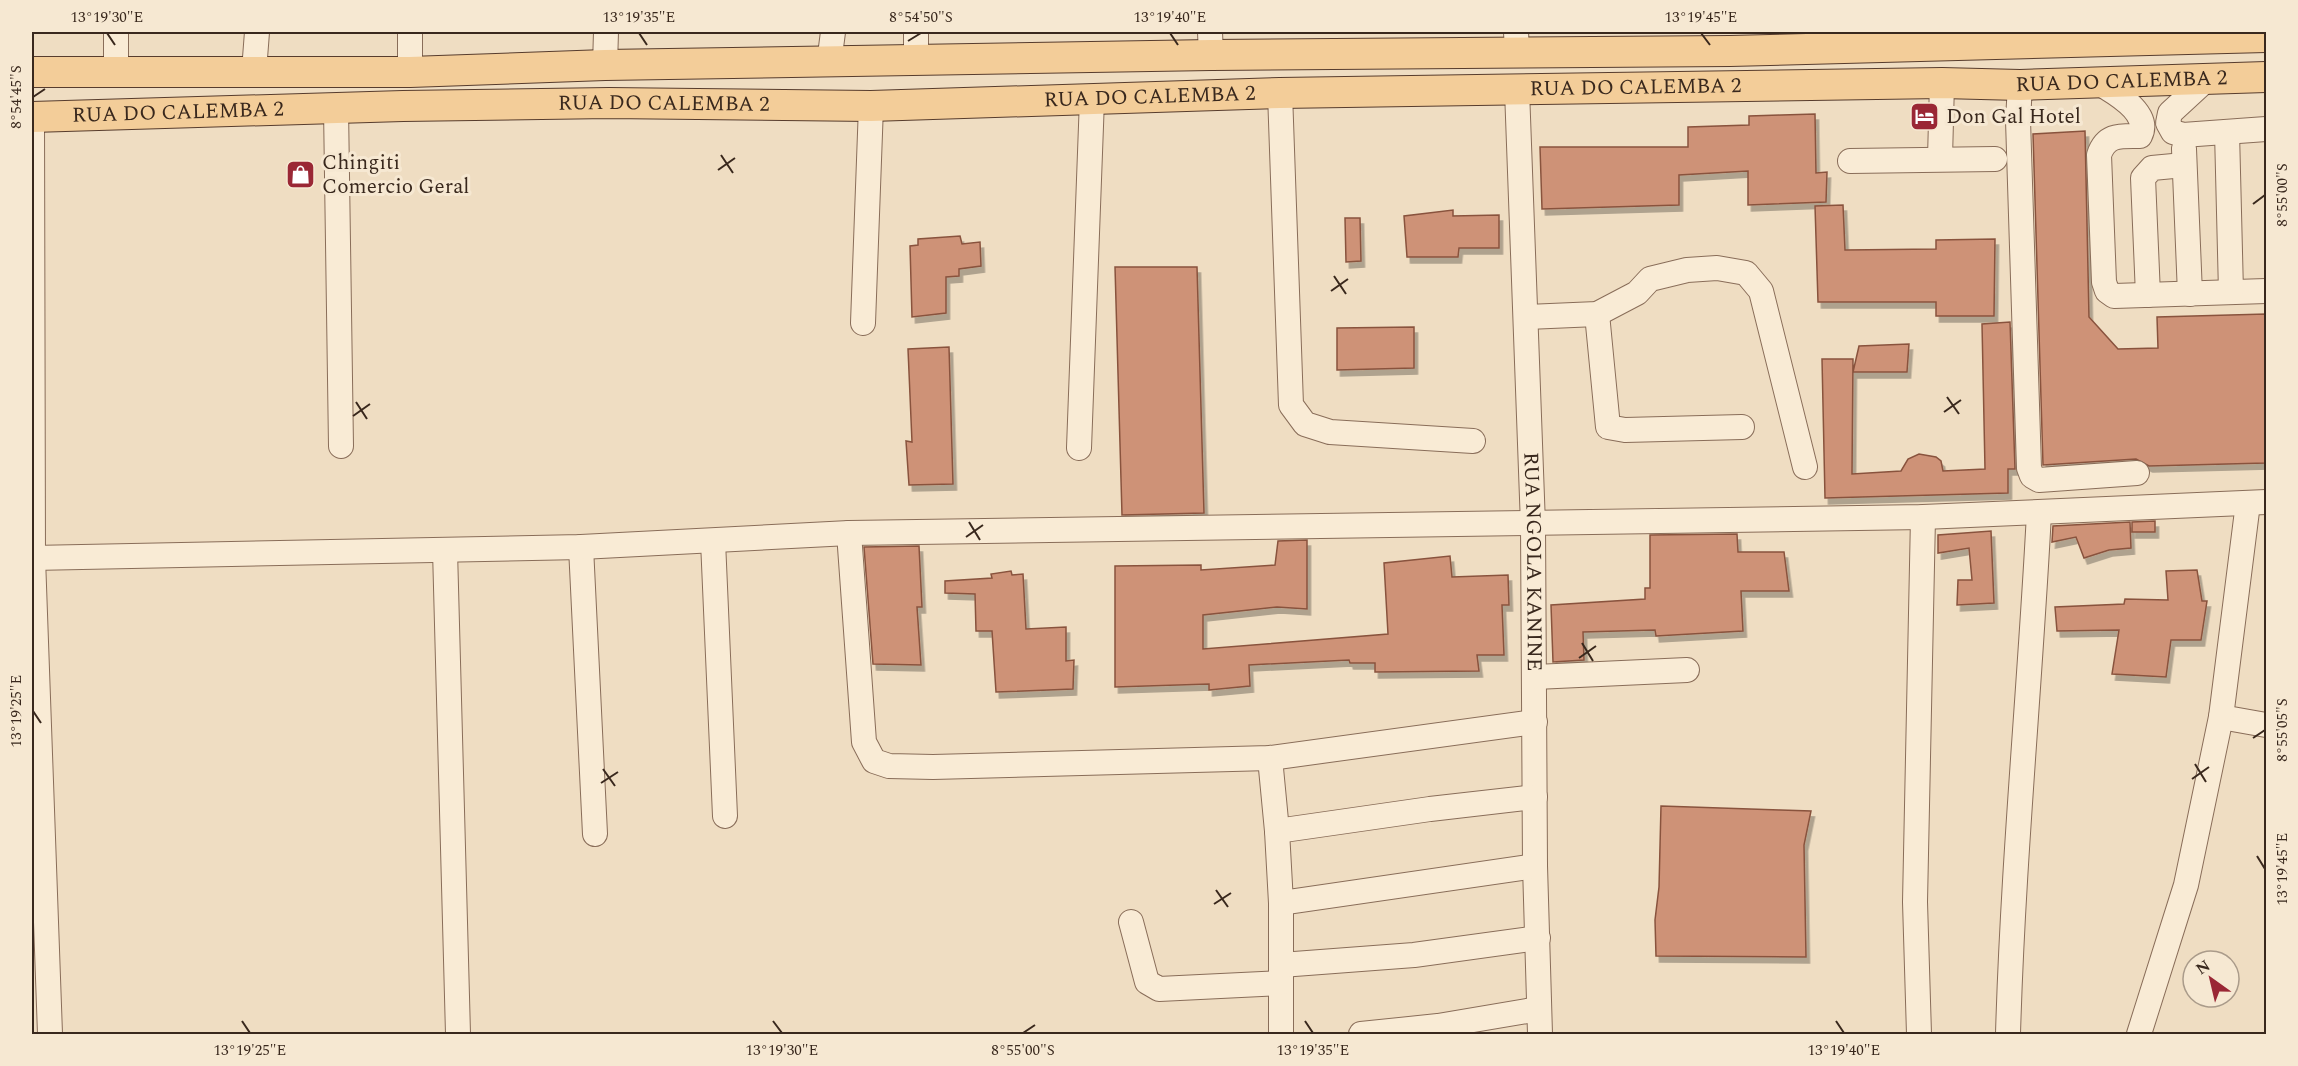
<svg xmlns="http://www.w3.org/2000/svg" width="2298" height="1066" viewBox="0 0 2298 1066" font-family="Spectral,serif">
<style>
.building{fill:#ce9277;stroke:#89533e;stroke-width:1.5;filter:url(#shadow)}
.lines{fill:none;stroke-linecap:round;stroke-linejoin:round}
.minor-casing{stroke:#896d59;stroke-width:26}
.major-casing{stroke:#573c2d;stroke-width:32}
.minor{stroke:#f9ebd5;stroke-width:24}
.major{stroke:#f3cd99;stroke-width:30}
.ticks{fill:none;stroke:#39281d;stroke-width:2}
.labels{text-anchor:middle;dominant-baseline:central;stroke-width:6;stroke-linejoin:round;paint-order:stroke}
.street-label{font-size:21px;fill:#39281d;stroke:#f6e8d2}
.poi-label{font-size:21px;fill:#39281d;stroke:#f6e8d2;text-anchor:start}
.neatline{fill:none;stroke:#39281d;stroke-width:2}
.ticks-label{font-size:15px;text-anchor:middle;fill:#39281d}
</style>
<defs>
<filter id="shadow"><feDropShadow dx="3.5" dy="6" stdDeviation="0" flood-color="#0004"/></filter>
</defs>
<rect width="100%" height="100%" fill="#efddc2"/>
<path class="building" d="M1815,114l1,59 11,-1 -1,30 -78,3v-34l-69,4v30l-137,4 -2,-62h148v-20l61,-2v-9z
M2085,131l4,186 29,32 40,-1 -1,-31 109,-3v149l-117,3 -13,-7 -93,6 -10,-331z
M1843,205l2,45 91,-1v-9l59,-1 -1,77h-58v-14h-118l-3,-96z
M1453,210v6l46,-1v33h-40l-1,9h-51l-3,-41z
M1345,218h15l1,43 -15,1z
M960,236l2,8 18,-2 1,24 -22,3v7l-13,1v36l-34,4 -2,-71 8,-1v-6z
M1115,267h82l7,246 -82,2z
M2010,322l5,147h-7v24l-183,5 -3,-139h31l-1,115 49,-3 7,-12 11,-5 17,3 5,4 2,10 42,-2 -3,-145z
M1414,327v41l-77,2v-42z
M1909,344l-2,28h-54l6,-26z
M949,347l4,137 -44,1 -3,-44 6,1 -4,-93z
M2155,521v11h-23v-10z
M2130,522l1,26 -22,2 -25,8 -8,-21 -24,5 1,-16z
M1991,531l3,72 -37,2 1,-25h14l-3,-32 -31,5v-18z
M1737,534l1,18h46l5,39h-48l2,40 -87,5 -1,-6 -72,2 1,28 -31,2 -2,-57 94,-6v-11h5v-53z
M1307,540v69l-30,-2 -74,8v34l185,-15 -4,-71 66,-7 2,21 56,-2 1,30h-7l2,50h-27l2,16 -104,1v-9h-25l-1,-3 -100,5 1,21 -41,4v-6l-94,3v-121l86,-1v5l74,-5 3,-24z
M919,546l3,61h-5l4,58 -48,-1 -9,-117z
M2197,570l5,31h5l-6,39h-30l-5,37 -54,-3 7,-44 -62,1 -2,-24 69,-3 1,-5 43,1 -2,-29z
M1011,571l1,4 11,-1 3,55 40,-2v34l8,-1 -1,29 -77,3 -4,-61h-16l-1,-37 -30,-1v-12l47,-3 -1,-4z
M1661,806l150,5 -7,34 2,112 -150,-1 -1,-36 4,-33z"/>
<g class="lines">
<defs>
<g id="minor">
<path d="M116,32v39"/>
<path d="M916,32v29"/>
<path d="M1210,32l1,23"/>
<path d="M1516,32l1,19"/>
<path d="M829,63l4,-31"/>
<path d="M605,65l1,-33"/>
<path d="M254,71l3,-39"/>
<path d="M410,72v-40"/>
<path d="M2208,78l-38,35 -2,10 5,9 10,3 83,-6"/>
<path d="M2095,81c16,9 57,31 45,55 -20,0 -34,-2 -41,19l5,127 3,9 7,5 152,-5"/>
<path d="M2020,85l-2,35 11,348 3,8 7,4 98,-7"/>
<path id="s1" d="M1517,90l16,435 2,341 5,168"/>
<path d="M1280,93l11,312 14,19 25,8 143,9"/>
<path d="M336,108l5,338"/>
<path d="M32,117l1,441 17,476"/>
<path d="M2227,132l4,160"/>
<path d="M2184,149l6,145"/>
<path d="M1940,158l2,-75"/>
<path d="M1850,161l145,-2"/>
<path d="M2148,295l-5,-117 9,-10 32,-3"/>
<path d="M1597,314l11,113 17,3 117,-3"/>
<path d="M1527,317l70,-3 40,-21 13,-14 37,-9 30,-2 29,5 15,18 44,176"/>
<path d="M863,323l8,-217"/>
<path d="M1079,448l13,-349"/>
<path d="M849,533l15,209 10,19 15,5 44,1 337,-9 265,-36"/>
<path d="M713,541l12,275"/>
<path d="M581,547l14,287"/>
<path d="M445,550l13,484"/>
<path d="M32,558l549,-11 268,-14 1074,-16 343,-15"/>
<path d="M1535,677l152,-7"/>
<path d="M2221,717l45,8"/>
<path d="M1270,758l7,73 4,72v131"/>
<path d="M1277,831l153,-22 105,-12"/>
<path d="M1281,903l254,-37"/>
<path d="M1131,922l16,60 12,7 121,-6"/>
<path d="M1281,965l133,-10 124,-17"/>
<path d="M1361,1034l77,-8 101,-17"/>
<path d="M1919,1034l-4,-132 8,-385"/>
<path d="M2008,1034c5,-174 22,-347 31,-521"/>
<path d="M2139,1034l47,-149 35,-168 27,-214"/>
</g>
<g id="major">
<path d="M32,72h378l195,-7 606,-10 519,-4 536,-14"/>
<path id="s2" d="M32,117l371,-11 206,-3 262,3 409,-13 662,-10 78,2 246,-8"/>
</g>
</defs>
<use href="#minor" class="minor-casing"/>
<use href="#major" class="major-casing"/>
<use href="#minor" class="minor"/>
<use href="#major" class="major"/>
</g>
<path class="ticks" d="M107,33l8,12M639,33l8,12M1170,33l8,12M1701,33l9,12M908,41l13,-8M33,97l12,-8M721,155l12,18M718,170l17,-12M2253,204l12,-9M1334,276l12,18M1331,291l17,-12M1947,397l12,17M356,402l11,17M1944,412l17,-12M353,416l17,-12M969,522l11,18M966,537l17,-12M1582,643l11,18M1579,658l17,-12M33,711l8,12M2253,738l12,-8M2195,764l11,18M603,769l12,17M2192,779l17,-12M601,783l17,-11M2257,856l8,13M1216,890l12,17M1214,904l17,-11M242,1021l8,12M773,1021l9,12M1305,1021l8,12M1836,1021l8,12M1023,1033l12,-8"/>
<defs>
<symbol id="hotel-square" viewBox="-11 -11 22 22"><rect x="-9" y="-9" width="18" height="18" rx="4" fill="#9a2735" stroke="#f6e8d2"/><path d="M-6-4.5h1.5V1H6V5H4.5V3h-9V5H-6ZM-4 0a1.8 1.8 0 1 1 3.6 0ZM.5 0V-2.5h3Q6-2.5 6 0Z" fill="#fff"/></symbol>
<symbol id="shop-square" viewBox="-11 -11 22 22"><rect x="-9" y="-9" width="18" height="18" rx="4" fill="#9a2735" stroke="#f6e8d2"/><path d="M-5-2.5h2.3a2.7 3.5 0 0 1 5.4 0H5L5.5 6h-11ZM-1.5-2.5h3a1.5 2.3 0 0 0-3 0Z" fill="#fff"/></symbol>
</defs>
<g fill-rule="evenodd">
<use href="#hotel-square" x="1908" y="100" width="33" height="33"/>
<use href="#shop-square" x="284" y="158" width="33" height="33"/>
</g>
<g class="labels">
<g class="street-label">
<text stroke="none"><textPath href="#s2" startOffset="2090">RUA DO CALEMBA 2</textPath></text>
<text stroke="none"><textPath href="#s2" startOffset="1604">RUA DO CALEMBA 2</textPath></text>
<text stroke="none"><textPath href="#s2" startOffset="1118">RUA DO CALEMBA 2</textPath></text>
<text stroke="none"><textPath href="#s2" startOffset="632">RUA DO CALEMBA 2</textPath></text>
<text stroke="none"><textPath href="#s2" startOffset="146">RUA DO CALEMBA 2</textPath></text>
<text stroke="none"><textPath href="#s1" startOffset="472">RUA NGOLA KANINE</textPath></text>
</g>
<g class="poi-label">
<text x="1946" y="117">Don Gal Hotel</text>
<text x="322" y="163">Chingiti<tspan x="322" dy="24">Comercio Geral</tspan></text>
</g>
</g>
<rect width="2298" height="1066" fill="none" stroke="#f6e8d2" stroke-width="66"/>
<g transform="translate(2211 979) rotate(326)"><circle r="28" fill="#f6e8d2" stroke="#aa9b8a" stroke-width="1.5"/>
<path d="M0-4.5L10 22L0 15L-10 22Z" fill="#9a2735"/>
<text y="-9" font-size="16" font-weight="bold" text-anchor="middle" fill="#39281d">N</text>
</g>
<rect x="33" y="33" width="2232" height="1000" class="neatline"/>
<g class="ticks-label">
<text x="107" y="22">13°19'30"E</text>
<text x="639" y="22">13°19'35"E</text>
<text x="921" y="22">8°54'50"S</text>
<text x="1170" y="22">13°19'40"E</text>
<text x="1701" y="22">13°19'45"E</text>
<text transform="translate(16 97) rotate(-90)" y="5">8°54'45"S</text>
<text transform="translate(2282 195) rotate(-90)" y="5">8°55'00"S</text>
<text transform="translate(16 711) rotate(-90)" y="5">13°19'25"E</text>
<text transform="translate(2282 730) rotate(-90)" y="5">8°55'05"S</text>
<text transform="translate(2282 869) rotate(-90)" y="5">13°19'45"E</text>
<text x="250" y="1055">13°19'25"E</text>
<text x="782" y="1055">13°19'30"E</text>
<text x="1023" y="1055">8°55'00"S</text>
<text x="1313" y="1055">13°19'35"E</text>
<text x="1844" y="1055">13°19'40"E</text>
</g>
</svg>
